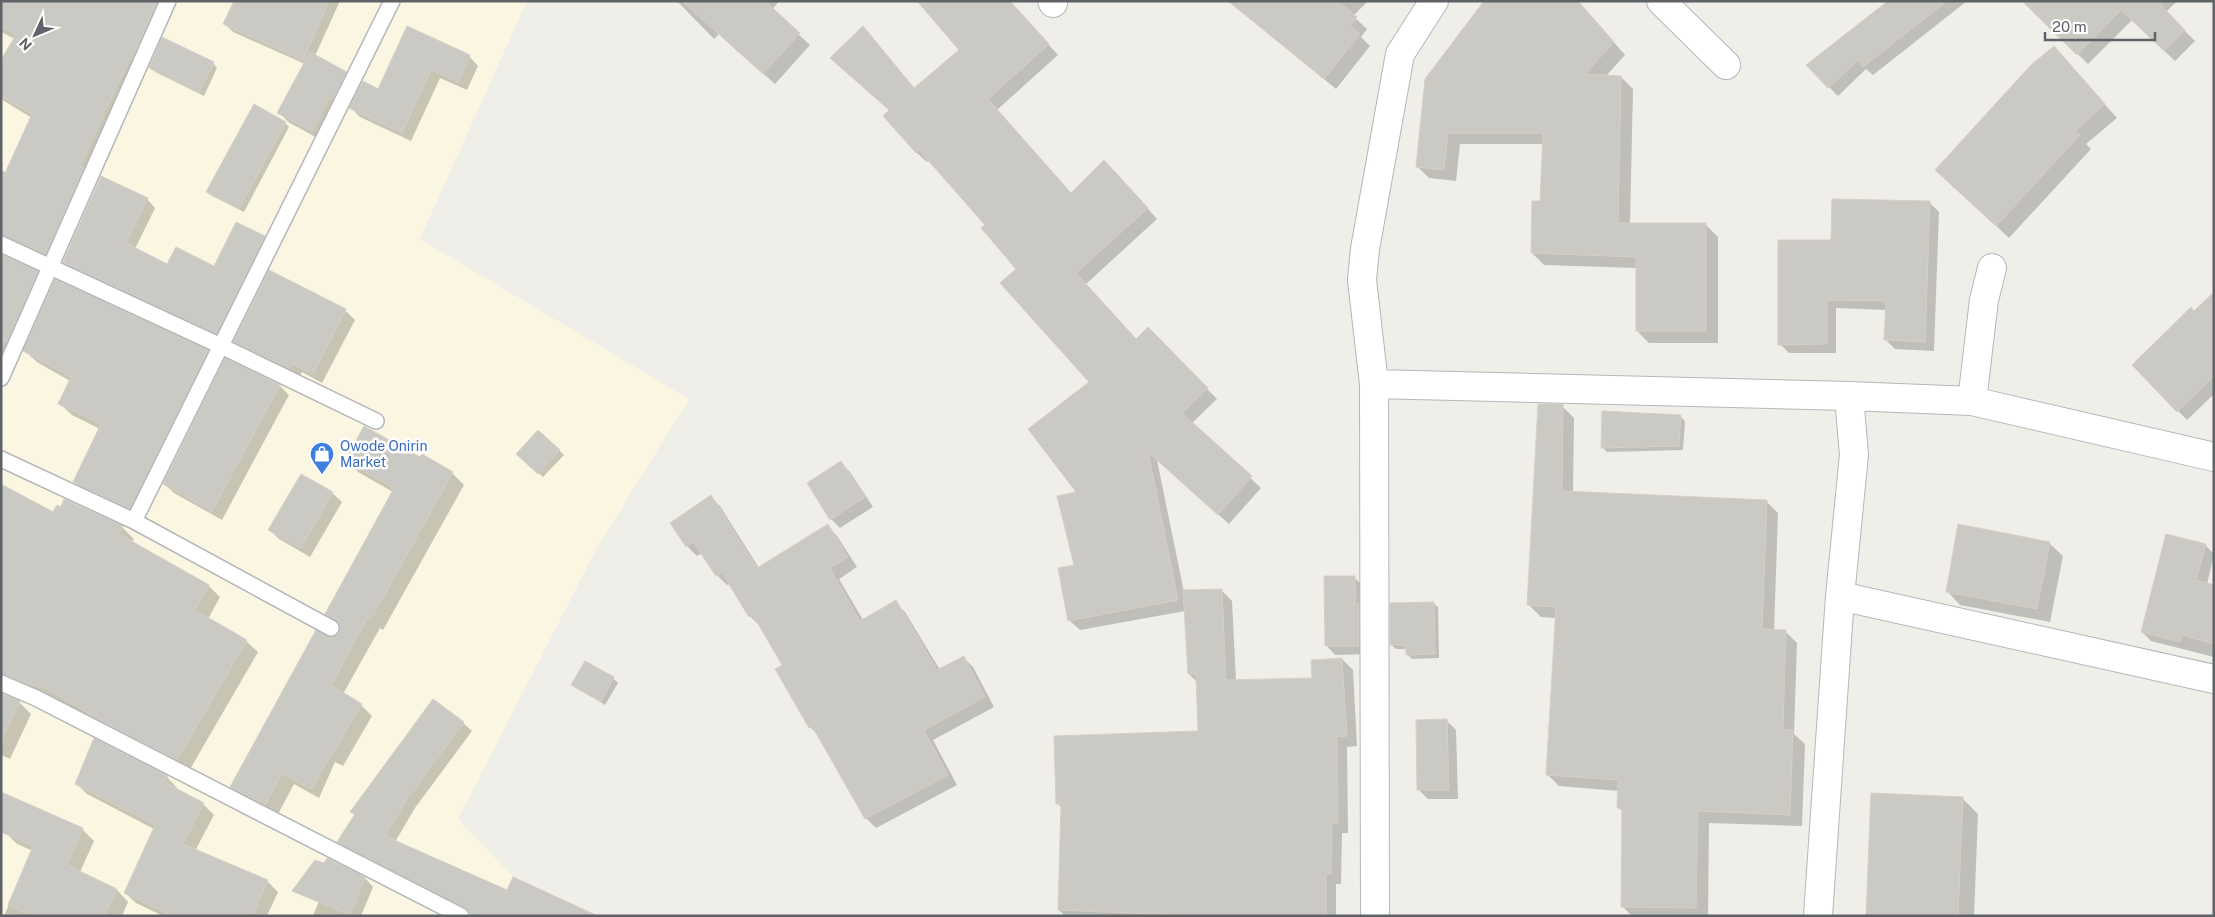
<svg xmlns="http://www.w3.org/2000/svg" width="2215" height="917" viewBox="0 0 2215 917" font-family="'Public Sans',sans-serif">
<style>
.commercial{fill:#faf6e2}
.shadow{fill:#0003}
.building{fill:#cbc9c4;stroke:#d3d0c7}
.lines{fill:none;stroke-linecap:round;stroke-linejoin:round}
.lane-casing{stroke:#b5b7ba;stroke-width:18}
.street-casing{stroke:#b5b7ba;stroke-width:30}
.lane{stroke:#fff;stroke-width:15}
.street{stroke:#fff;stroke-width:28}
.labels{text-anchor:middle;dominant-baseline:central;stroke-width:5;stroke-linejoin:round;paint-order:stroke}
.shop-label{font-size:14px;fill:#366cbe;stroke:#fff;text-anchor:start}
</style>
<rect width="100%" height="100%" fill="#efeee8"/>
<path class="commercial" d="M1,1h526l-107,238 269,160 -93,151 -138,269 92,97h-549z"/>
<path class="shadow" d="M1,1h173l-117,264 -54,-12 1,4 33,15 12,12 -48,98v-212l6,3 25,-55 -31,-19v-36l14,-24 -14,-7z
M235,1h105l-25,55 31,17 9,9 -34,58 -33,-18 -9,-10 26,-48 -72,-32 -8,-8z
M677,1h102l-7,9 38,35 -35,39 -56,-50 -5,5z
M1229,1h139l-15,15 14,13 -6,8 9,9 -34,43z
M1578,1l47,54 -19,21 15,1 12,12 -3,135 76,1 12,12v106h-69l-12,-12v-63l-93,-3 -12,-12 9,-50 3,-59h-84l-4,37 -27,-3 -12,-12 9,-87z
M1890,1h77l-94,74 -7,-6 -28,27 -30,-30z
M2023,1h154l-11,11 29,29 -20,20 -43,-41 -44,44z
M1031,25l27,30 -61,55 74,84 44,-22 42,47 -71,65 51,56 11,-11 69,70 -25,24 69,65 -32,36 -72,-64 27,132 37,-2 11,11 4,80 77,-2 29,-20 11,11 4,76 -10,1 1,86h-6l-1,51h-5v32h-271l-6,-6 3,-102 -4,-4 142,-71 -3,-51 -8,-8 -4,-63 -105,19 -11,-10 6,-54 3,-73 13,-111 -73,-113 -32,-44 -57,-65 -2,2 -11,-10 -26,-41 -59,-53 32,-30 52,61z
M408,27l61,29 9,10 -11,24 -27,-12 -29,63 -51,-24 -9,-9 28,-17z
M2066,60l51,58 -31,26 5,5 -82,89 -60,-56z
M213,63l4,5 -13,28 -49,-24 -5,-5z
M285,123l4,4 -45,85 -32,-16 -5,-4z
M147,199l8,9 -20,41 32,16 47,3 50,-31 8,9 -47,95 -153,-71 -8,-8z
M1930,203l9,9 -5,139 -39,-2 -9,-9 1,-30 -51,-2v45h-47l-9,-9 52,-102z
M56,281l151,70 12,12 -77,156 -56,-25 -12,-12 26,-53 -28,-14 -12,-11 10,-23 -33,-19 -12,-11z
M2214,294v100l-27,26 -54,-55z
M345,310l10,10 -33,63 -20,-11 -3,5 -55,-26 -9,-10z
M226,360l54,26 9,9 -67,125 -48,-27 -10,-9z
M1562,406l12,12 -1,74 193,9 12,12 -4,118h11l12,12 -3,91 11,10 -3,82 -93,-3 -1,93h-76l-10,-10 1,-94 -4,-4v-17l-60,-5 -12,-12 9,-156 -15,-1 -12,-12z
M1680,416l5,5 -2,29 -76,2 -4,-4z
M539,431l25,24 -21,22 -25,-23z
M422,456l30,17 12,12 -81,145 -3,-2 -37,66 18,11 11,11 -29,50 -8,-4 -16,36 -25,-14 -17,32 -34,-18 -12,-11 100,-148 9,-5v-7l-14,-13 67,-122 -35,-20 -11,-12 73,-1z
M841,463l9,9 23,35 -33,21 -9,-9z
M301,476l31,17 10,9 -32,55 -31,-18 -9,-9z
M1,485l52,28 69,14 12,12 -2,3 77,44 11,11 -12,22 38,22 12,11 -69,119 -74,-38 -63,-37 -1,3 -47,-8v4l15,7 12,12 -21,45 -9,-4z
M710,496l10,10 39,62 68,-42 10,10 20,31 -18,12 24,41 32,-18 10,10 35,58 23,-13 10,10 21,40 -61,33 24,45 -81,43 -10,-10 -48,-83 -8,-8 -26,-61 -24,-40 -10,-10 -20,-32 -3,1 -10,-10 -15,-22 -5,3 -10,-10z
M2049,543l14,13 -13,66 -90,-17 -13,-14z
M2205,545l9,9 -7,30 7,2v71l-63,-16 -9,-9z
M1354,577l9,9 5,68 -33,1 -9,-10z
M1433,603l5,4 1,51 -27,1 -5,-5v-5h-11l-5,-4z
M613,678l5,5 -13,22 -32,-20z
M1447,721l9,9 2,69h-30l-10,-10z
M463,723l9,8 -57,77 -20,34 113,50 85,24h-122v-2l-120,-62 -9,-8z
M167,777l10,11 -1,2 27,14 11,11 -19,36 72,30 11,11 -11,24h-104l-27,-13 -11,-10 29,-64 -67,-35 -11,-11z
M1962,798l16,16 -4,102h-107z
M19,801l63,28 12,12 -14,31 37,18 11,12 -6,14h-118l29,-65 -16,-7 -12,-12z
M334,863l31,15 8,9 -12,29h-48z"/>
<path class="building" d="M1,1h156l-25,58 -2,-1 -50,108 4,2 -38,86 -45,-19v-53l31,-68 -31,-18v-36l15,-25 -15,-8z
M234,1h95l-26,59 -80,-36z
M682,1h83l35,32 -37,41z
M917,1h93l39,43 -61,55 83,94 33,-33 44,48 -72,65 60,66 12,-12 60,61 -26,25 70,63 -34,39 -70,-63 30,148 -110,21 -10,-53 16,-3 -17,-69 19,-4 -48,-63 61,-47 -89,-99 16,-14 -35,-41 4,-3 -66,-75 -3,3 -33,-37 6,-6 -59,-52 33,-32 51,62 45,-38z
M1228,1h110l19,16 -7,9 10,8 -36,45z
M1484,1h94l36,41 -29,32 36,2 -3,147h88v108h-70v-74l-105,-4 1,-52h8l3,-68h-95l-4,37 -28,-3 9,-88z
M1888,1h59l-84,66 -5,-7 -30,28 -22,-23z
M2022,1h135l28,29 -21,21 -43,-41 -44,45z
M407,26l63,29 -12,27 -27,-12 -29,63 -53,-25 14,-27 15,8z
M162,37l52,25 -15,31 -50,-25z
M2054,46l51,58 -30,27 5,4 -84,91 -61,-56 96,-105z
M310,52l37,20 -14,28 -4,-2 -17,33 -35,-18z
M254,104l32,18 -47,87 -33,-17z
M101,176l47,22 -22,45 41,21 9,-17 38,19 22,-44 29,14 -48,98 -154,-72z
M1832,199l98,2 -5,141 -41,-2 2,-39 -59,-1v44l-49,1v-105h53z
M1,254l37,17 -31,71 -6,-3z
M269,270l77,39 -33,65 -21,-10 -3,5 -56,-27z
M55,279l153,71 -78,159 -57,-27 28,-58 -43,-20 13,-27 -48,-26z
M2214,292v84l-37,36 -45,-47 59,-58 3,4z
M225,358l55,27 -68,126 -49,-27z
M1538,404h25l-1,87 205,9 -5,129 24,1 -3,100h10l-3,85 -92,-4 -2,97 -75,-1 1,-98 -5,-1 1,-28 -72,-5 10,-168 -29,-2z
M1602,411l79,4 -2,31 -78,2z
M364,426l56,31 2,-3 31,18 -82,147 -3,-2 -37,68 31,19 -51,85 -29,-16 -17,32 -35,-18 86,-157 15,7 8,-4v-10l-14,-9 69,-126 -49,-27z
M538,430l22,20 -22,24 -22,-20z
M841,461l24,36 -35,23 -23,-37z
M301,474l32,18 -32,56 -33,-18z
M1,484l52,28 4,-7 4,2 3,-8 59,27 -4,8 90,51 -14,25 52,30 -70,120 -75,-39 -62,-36 -1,3 -10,-5 -1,1 -27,-10z
M711,495l46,73 71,-44 20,33 -18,11 30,53 36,-21 41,70 27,-14 21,41 -61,33 24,45 -83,44 -53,-93 -3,2 -34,-59 7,-4 -29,-50 -4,2 -27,-44 -6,3 -23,-34 -7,5 -16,-24z
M1958,524l92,18 -13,67 -91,-17z
M2166,534l40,10 -10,36 18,5v59l-32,-9 -2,7 -39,-10z
M1324,576h31v28h4v42h-34z
M1222,589l4,91 86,-2 -1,-18 31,-2 5,78 -10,1 1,86h-6l-1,51h-5v42h-123l-145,-6 3,-106h-5l-2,-68 144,-5 -2,-57h-8l-5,-84z
M1434,602l1,52 -29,1v-10h-16v-42z
M585,661l29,16 -13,25 -30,-17z
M1,693l19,8 -19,41z
M433,699l31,23 -57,77 -22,37 122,54 6,-13 85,39h-120l-141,-74 18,-28 -5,-2z
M1447,719l2,71h-32l-1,-70z
M94,738l74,38 -4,6 40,21 -21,41 85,36 -16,36h-79l-49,-23 31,-68 -80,-41z
M1,792l82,36 -16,37 50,24 -13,27h-71l-25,-11 25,-59 -32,-14z
M1871,793l92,4 -5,119h-92z
M327,858l38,19 -15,38 -58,-24 23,-31 9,3z"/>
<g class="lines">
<defs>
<path id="lane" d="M1,244l220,102 155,75
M1,378l167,-377
M1,459l133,62 197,107
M134,521l258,-520
M1,683l35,15 425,218"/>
<path id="street" d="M1052,1l1,2
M1661,1l65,64
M1374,384l475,12 5,59 -14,141 -22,320
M1849,396l123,5 242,56
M1972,401l12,-101 8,-32
M1840,596l374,83
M1375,916l-1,-532 -12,-104 3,-31 35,-195 34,-53"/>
</defs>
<use href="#lane" class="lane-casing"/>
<use href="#street" class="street-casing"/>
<use href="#lane" class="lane"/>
<use href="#street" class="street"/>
</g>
<defs>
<symbol id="shop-pin" viewBox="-11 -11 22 30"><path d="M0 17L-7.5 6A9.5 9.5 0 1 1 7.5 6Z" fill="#3f7fe0" stroke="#fff"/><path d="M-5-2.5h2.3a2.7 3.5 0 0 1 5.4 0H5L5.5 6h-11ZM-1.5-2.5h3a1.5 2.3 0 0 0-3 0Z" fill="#fff"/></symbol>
</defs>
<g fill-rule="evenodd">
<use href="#shop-pin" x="308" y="440" width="28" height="38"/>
</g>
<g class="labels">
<g class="shop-label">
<text x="340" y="446">Owode Onirin<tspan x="340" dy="16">Market</tspan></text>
</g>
</g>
<rect width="2215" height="917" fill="none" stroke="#5f6266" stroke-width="5"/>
<g transform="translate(35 35) rotate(226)" stroke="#ffffff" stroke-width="4" paint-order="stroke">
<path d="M0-4L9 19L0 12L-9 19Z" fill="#5f6266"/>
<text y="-8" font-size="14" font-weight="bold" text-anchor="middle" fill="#5f6266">N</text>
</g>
<path d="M2045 32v8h110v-8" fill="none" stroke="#5f6266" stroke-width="2.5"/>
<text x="2052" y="32" font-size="15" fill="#5f6266" stroke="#ffffff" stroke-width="4" paint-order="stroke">20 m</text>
</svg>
